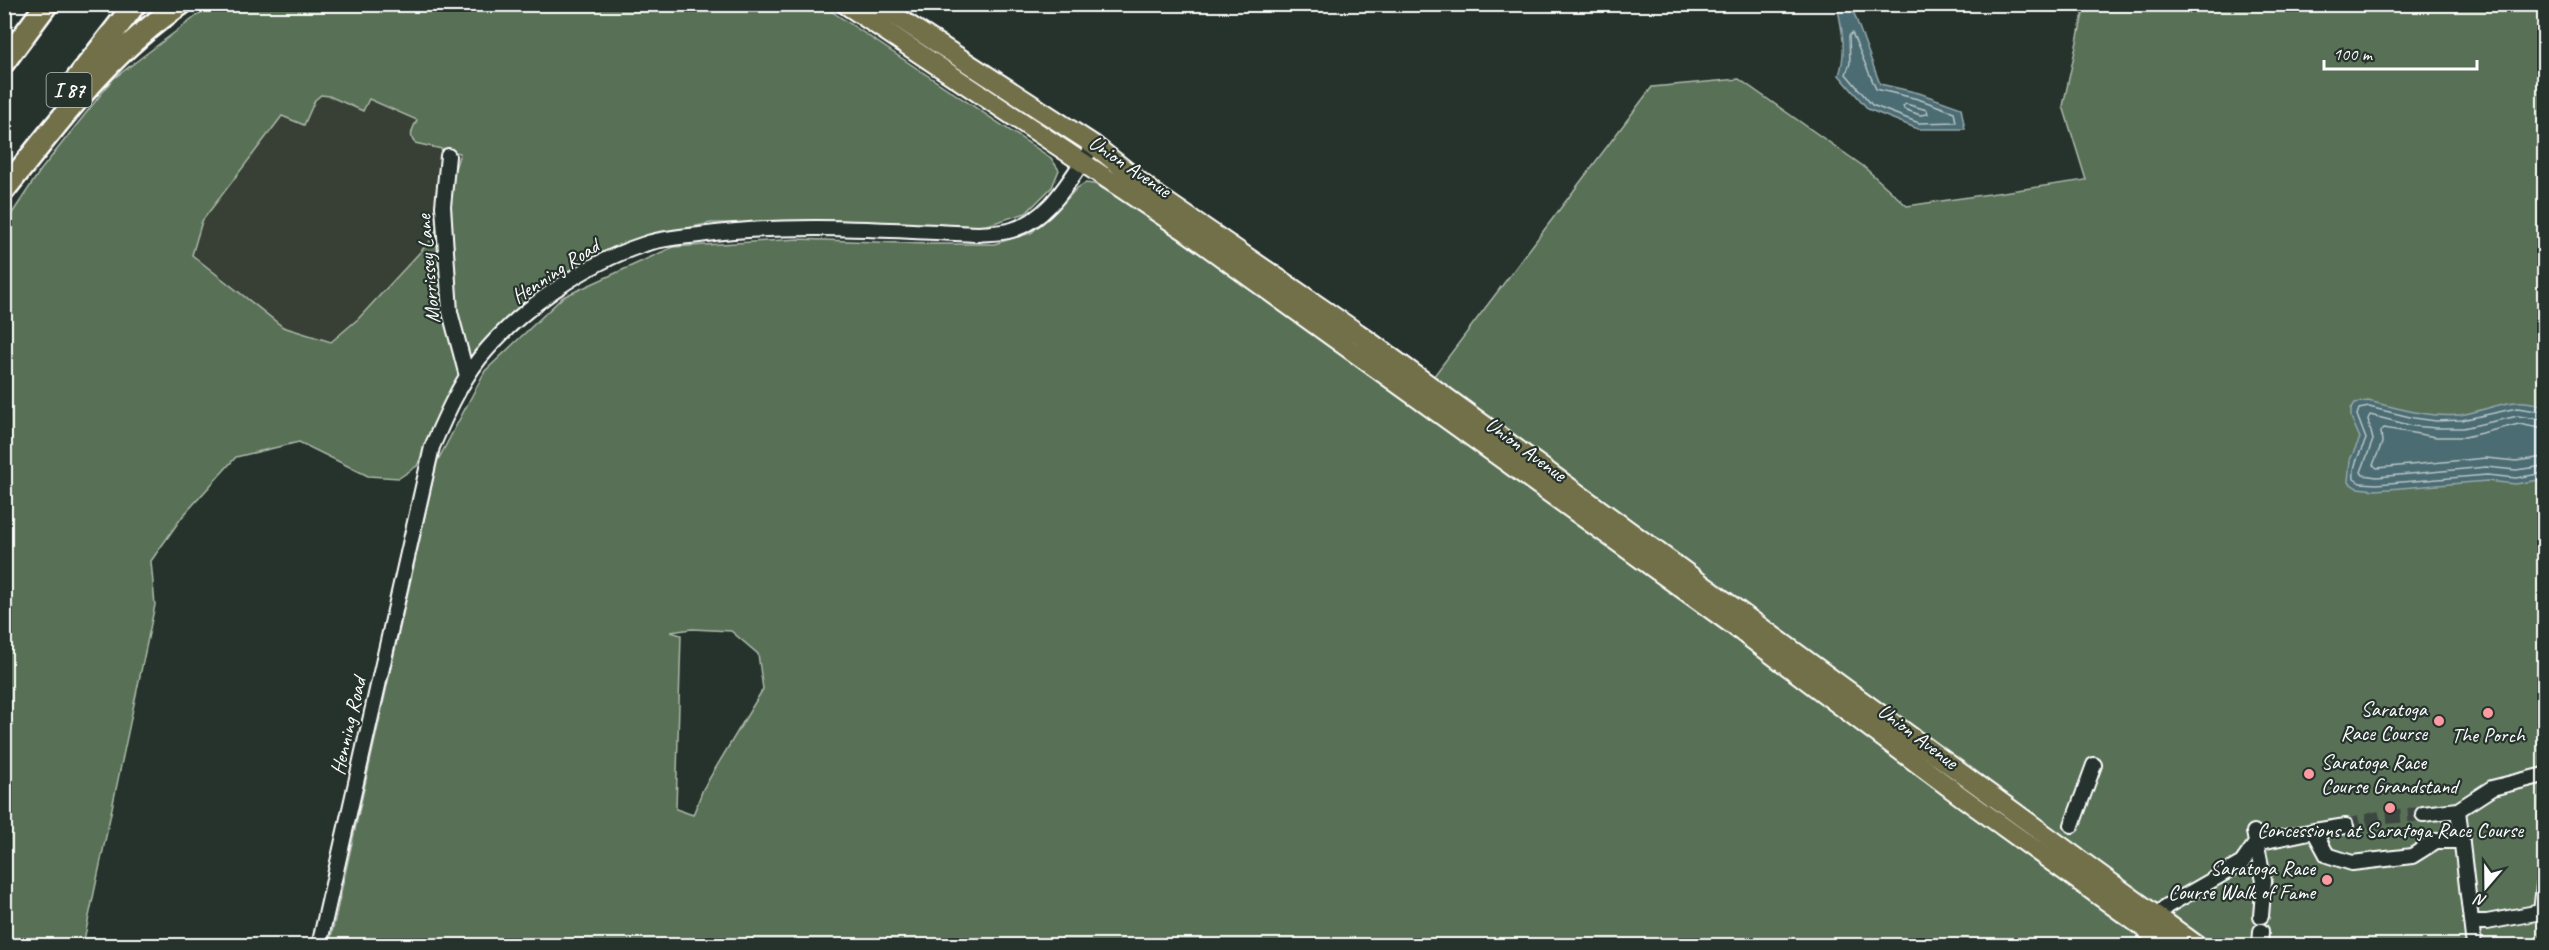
<svg xmlns="http://www.w3.org/2000/svg" width="2549" height="950" viewBox="0 0 2549 950" font-family="Caveat,sans-serif">
<style>
.built{fill:#384036}
.green{fill:#597156;stroke:#acb8aa;stroke-width:1.5;fill-rule:evenodd}
.water{fill:#4c6c73;stroke:#94a7ab;stroke-width:1.5}
.lines{fill:none;stroke-linecap:round;stroke-linejoin:round}
.shore{stroke:#b7c4c7;stroke-width:1.5}
.minor-tunnel{stroke:#3c4742;stroke-width:14;stroke-dasharray:14 7;stroke-linecap:butt}
.minor-casing{stroke:#fff;stroke-width:18}
.major-casing{stroke:#fff;stroke-width:22}
.highway-casing{stroke:#fff;stroke-width:26}
.minor{stroke:#26332d;stroke-width:14}
.major{stroke:#71704a;stroke-width:18}
.highway{stroke:#71704a;stroke-width:21}
.poi-dot{fill:#ff9aa2;stroke:#26332d;stroke-width:2}
.labels{text-anchor:middle;dominant-baseline:central;stroke-width:4.5;stroke-linejoin:round;paint-order:stroke}
.shield{fill:#26332d;stroke:#bec2c0;stroke-width:1.5}
.shield-label{font-size:20px;font-weight:bold;fill:#fff}
.street-label{font-size:21px;fill:#fff;stroke:#26332d}
.poi-label{font-size:21px;fill:#fff;stroke:#26332d;text-anchor:end}
</style>
<rect width="100%" height="100%" fill="#26332d"/>
<filter id="ink" filterUnits="userSpaceOnUse"><feTurbulence type="fractalNoise" baseFrequency=".0167" numOctaves="2"/><feDisplacementMap in="SourceGraphic" scale="12" xChannelSelector="R" yChannelSelector="G"/><feConvolveMatrix kernelMatrix="1 2 1 2 8 2 1 2 1" color-interpolation-filters="sRGB"/></filter>
<g filter="url(#ink)">
<path class="built" d="M330,53l130,99 -27,86 -75,81 -27,23 -48,-15 -91,-72 10,-34z"/>
<path class="green" d="M211,5h611l229,153 8,12 -7,17 -26,26 -42,13 -132,-3h-141l-48,10 -44,13 -71,40 -73,64 -26,42 -32,74 -18,12 -31,-2 -69,-34 -63,15 -54,60 -31,44 4,44 -72,340 -78,1v-722l35,-53 73,-92zM321,95l8,1 34,15 6,-12 48,21c-4,8 -9,16 -2,23l45,10 -27,85 -75,81 -27,23 -48,-15 -91,-72 10,-34 80,-105 22,9 11,-25z
M2087,5h457v940l-2215,1 108,-484 48,-91 78,-74 110,-50 126,-8 127,5h68l37,-11 28,-25 18,-20 8,-5 9,1 18,9 303,208 237,-314 87,-8 124,87 44,40 179,-26 -23,-74 21,-97zM692,629l39,2 27,23 5,35 -60,100 -10,26 -17,-6 5,-174 -10,-3z"/>
<path class="water" d="M1837,5h14l29,79 39,9 42,15 4,21h-47l-50,-20 -29,-34c8,-23 3,-47 -2,-70z
M2368,401c30,7 61,17 91,14 27,-3 59,-23 85,-7v71l-28,5 -29,-3 -111,9 -19,-2 -9,-6 2,-22 10,-22 -9,-21v-8l4,-6z"/>
<g class="lines">
<path class="shore" d="M1852,33l24,56 42,10 36,13 2,10 -37,1 -47,-18 -26,-31 4,-11 -1,-27z
M1906,104l21,6 1,4 -8,1 -16,-6 -1,-3z
M2544,412l-27,-4 -55,12 -26,1 -22,-3 -45,-11 -10,2 -2,6 9,24c-5,13 -14,25 -12,40l6,4 17,1 110,-9 29,3 28,-5
M2544,420l-26,-4 -55,12h-27l-23,-2 -43,-11 -2,4 5,21 -12,32 2,3 14,2 109,-10 30,3 28,-4
M2544,429l-25,-5 -54,13h-29l-52,-9 -3,3 1,12 -9,22 4,3 109,-10 30,3 28,-4"/>
<path class="minor-tunnel" d="M2346,826l38,-9 39,-3"/>
<defs>
<path id="minor" d="M448,156l-5,50 7,106 17,64
M2423,814l35,-4
M2072,825l22,-60
M2314,831l32,-5
M2254,832l10,49 -3,35
M2157,915l10,-9 75,-43 14,-20 58,-12 13,24 25,8 60,-7 24,-15h26
M2472,922h15l54,-10 3,-26
M319,946l113,-499c13,-30 27,-62 47,-88 39,-49 106,-96 166,-115 17,-6 36,-7 54,-9 92,-13 188,-5 280,-1 11,-1 23,-1 33,-4 40,-12 59,-54 82,-85
M2260,946l1,-15
M2474,946l-16,-136 34,-22 52,-13"/>
<path id="major" d="M845,4l339,226 550,396 228,171 207,149
M877,4l217,141 64,51 200,137 840,613"/>
<path id="highway" d="M4,62l43,-58
M77,79l58,-75
M4,190c54,-67 104,-137 177,-186"/>
</defs>
<use href="#minor" class="minor-casing"/>
<use href="#major" class="major-casing"/>
<use href="#highway" class="highway-casing"/>
<use href="#minor" class="minor"/>
<use href="#major" class="major"/>
<use href="#highway" class="highway"/>
</g>
</g>
<g class="poi-dot">
<circle cx="2488" cy="713" r="6"/>
<circle cx="2439" cy="721" r="6"/>
<circle cx="2309" cy="774" r="6"/>
<circle cx="2390" cy="808" r="6"/>
<circle cx="2327" cy="880" r="6"/>
</g>
<g class="labels">
<rect class="shield" x="46.5" y="73" width="45" height="34" rx="4.5"/>
<g class="shield-label">
<text x="69" y="90">I 87</text>
</g>
<g class="street-label">
<text transform="translate(1130 166) rotate(34)">Union Avenue</text>
<text transform="translate(428 269) rotate(-95)">Morrissey Lane</text>
<text transform="translate(555 271) rotate(-33)">Henning Road</text>
<text transform="translate(1526 449) rotate(36)">Union Avenue</text>
<text transform="translate(348 726) rotate(-77)">Henning Road</text>
<text transform="translate(1918 736) rotate(37)">Union Avenue</text>
</g>
<g class="poi-label">
<text x="2427" y="709">Saratoga<tspan x="2427" dy="24">Race Course</tspan></text>
<text x="2488" y="735" text-anchor="middle">The Porch</text>
<text x="2321" y="762" text-anchor="start">Saratoga Race<tspan x="2321" dy="24">Course Grandstand</tspan></text>
<text x="2390" y="830" text-anchor="middle">Concessions at Saratoga Race Course</text>
<text x="2315" y="868">Saratoga Race<tspan x="2315" dy="24">Course Walk of Fame</tspan></text>
</g>
</g>
<rect width="2549" height="950" fill="none" stroke="#26332d" stroke-width="24"/>
<rect x="12" y="12" width="2525" height="926" fill="none" stroke="#fff" stroke-width="2" filter="url(#ink)"/>
<g transform="translate(2486 887) rotate(200)" stroke="#26332d" stroke-width="4.5" paint-order="stroke">
<path d="M0-4.5L10 22L0 15L-10 22Z" fill="#ffffff"/>
<text y="-9" font-size="16" font-weight="bold" text-anchor="middle" fill="#ffffff">N</text>
</g>
<path d="M2324 60v9h153v-9" fill="none" stroke="#ffffff" stroke-width="3"/>
<text x="2333" y="60" font-size="18" fill="#ffffff" stroke="#26332d" stroke-width="4.5" paint-order="stroke">100 m</text>
</svg>
